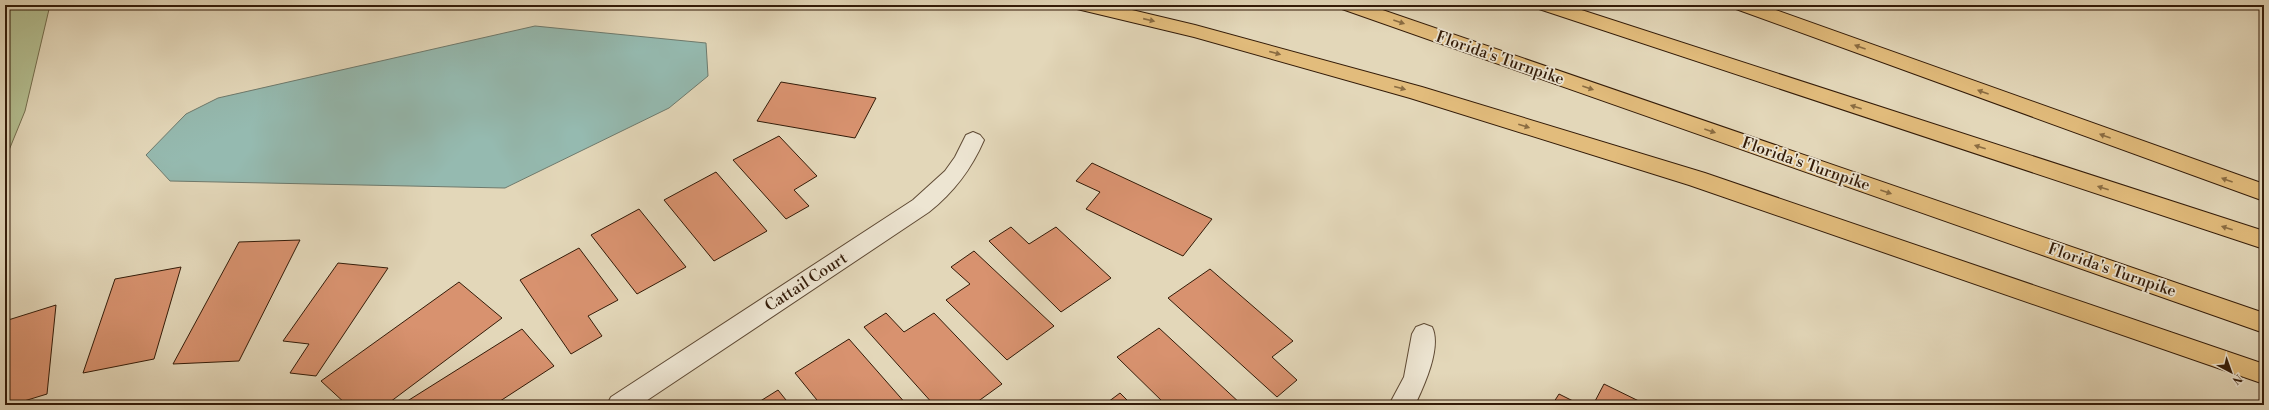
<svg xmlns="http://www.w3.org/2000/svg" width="2269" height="410" viewBox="0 0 2269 410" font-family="'Libre Bodoni',serif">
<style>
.green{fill:#b3be90;stroke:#736c4c}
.water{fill:#95bab0;stroke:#6e7a6d}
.building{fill:#d8926f;stroke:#331b08}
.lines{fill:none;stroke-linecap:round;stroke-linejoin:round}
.minor-casing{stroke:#5f4a34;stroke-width:2}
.highway-casing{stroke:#331b08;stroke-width:2}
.minor{fill:#ede5d2;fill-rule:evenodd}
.highway{fill:#e2bc7c;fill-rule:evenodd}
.oneway{fill:#8a6c42}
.labels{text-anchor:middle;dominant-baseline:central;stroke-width:3.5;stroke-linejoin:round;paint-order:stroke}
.street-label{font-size:16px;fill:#331b08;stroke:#ede5d2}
</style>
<rect width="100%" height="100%" fill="#e3d7b9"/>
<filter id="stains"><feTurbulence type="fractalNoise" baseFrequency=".005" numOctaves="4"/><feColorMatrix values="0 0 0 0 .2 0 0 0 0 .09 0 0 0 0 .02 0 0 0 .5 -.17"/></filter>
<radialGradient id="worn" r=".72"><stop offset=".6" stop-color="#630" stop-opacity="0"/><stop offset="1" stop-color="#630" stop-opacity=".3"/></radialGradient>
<path class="green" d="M5,5h45l-25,106 -20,49z"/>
<path class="water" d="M535,26l171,17 2,33 -39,32 -164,80 -335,-7 -24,-26 40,-41 32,-16z"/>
<path class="building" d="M781,82l95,16 -21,40 -98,-17z
M779,136l38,40 -23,14 15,16 -23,13 -53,-59z
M1092,163l120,56 -29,37 -97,-47 14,-17 -24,-11z
M716,172l51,59 -53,30 -50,-61z
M639,209l47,58 -49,27 -46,-59z
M1011,227l18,17 27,-17 55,51 -50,34 -72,-71z
M300,240l-61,121 -66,3 66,-122z
M579,248l39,52 -30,16 14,20 -31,18 -51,-74z
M974,251l80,75 -47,34 -61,-60 24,-16 -19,-17z
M338,263l50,5 -72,108 -26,-3 19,-29 -26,-3z
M181,267l-27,92 -71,14 32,-94z
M1210,269l83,72 -21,16 25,23 -20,17 -109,-99z
M459,282l43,36 -116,87h-39l-26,-24z
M56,305l-9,89 -36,11h-6v-84z
M886,313l18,19 30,-19 68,71 -29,21h-39l-70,-78z
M1159,328l83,77h-76l-49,-48z
M522,329l32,37 -60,39h-93z
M849,339l58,66h-86l-26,-32z
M1604,384l43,21h-54z
M778,390l12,15h-36z
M1120,393l12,12h-28z
M1559,394l22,11h-29z"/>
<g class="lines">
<defs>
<path id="minor" d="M973,132l7,3 4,5c-13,30 -30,52 -55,72l-289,193h-33l4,-8 302,-197 32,-29 10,-14 11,-22z
M1424,324l8,3c10,20 -8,59 -17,78h-26l15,-28 8,-43 4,-7z"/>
<path id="highway" d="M1075,5h36l84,20 227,62 283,86 559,191v20l-575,-199 -279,-87 -216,-61 -117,-28z
M1340,5h28l896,308v20l-922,-324z
M1537,5h29l698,226v18l-725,-240z
M1734,5h28l502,179v17l-528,-192z"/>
</defs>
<use href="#minor" class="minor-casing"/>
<use href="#highway" class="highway-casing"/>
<use href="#minor" class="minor"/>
<use href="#highway" class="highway"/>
</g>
<defs><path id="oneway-solid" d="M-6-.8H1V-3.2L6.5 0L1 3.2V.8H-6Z"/></defs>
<g class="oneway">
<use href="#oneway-solid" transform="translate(1149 20) rotate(13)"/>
<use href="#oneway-solid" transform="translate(1399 22) rotate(19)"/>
<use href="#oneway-solid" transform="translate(1860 47) rotate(-160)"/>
<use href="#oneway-solid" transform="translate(1275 53) rotate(15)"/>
<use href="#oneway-solid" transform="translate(1400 88) rotate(15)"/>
<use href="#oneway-solid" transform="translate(1588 88) rotate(19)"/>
<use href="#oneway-solid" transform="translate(1983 92) rotate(-160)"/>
<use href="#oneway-solid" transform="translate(1856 107) rotate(-162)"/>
<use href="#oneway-solid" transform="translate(1524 126) rotate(17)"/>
<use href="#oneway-solid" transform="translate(1710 131) rotate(19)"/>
<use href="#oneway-solid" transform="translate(2105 136) rotate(-160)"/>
<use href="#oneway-solid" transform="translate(1980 147) rotate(-162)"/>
<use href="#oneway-solid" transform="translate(2227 180) rotate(-160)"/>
<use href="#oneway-solid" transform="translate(2103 188) rotate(-162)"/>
<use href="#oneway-solid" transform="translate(1886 192) rotate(19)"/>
<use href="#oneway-solid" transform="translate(2227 228) rotate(-162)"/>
</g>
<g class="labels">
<g class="street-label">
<text transform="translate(1500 58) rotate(19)">Florida's Turnpike</text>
<text transform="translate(1806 164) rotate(19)">Florida's Turnpike</text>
<text transform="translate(2112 270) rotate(19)">Florida's Turnpike</text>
<text transform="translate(806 282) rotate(-33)">Cattail Court</text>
</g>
</g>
<rect width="2269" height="410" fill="none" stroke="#e3d7b9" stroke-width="20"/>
<rect x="6" y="6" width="2257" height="398" fill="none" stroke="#331b08" stroke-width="2"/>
<rect x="10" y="10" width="2249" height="390" fill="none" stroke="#331b08"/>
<g transform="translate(2231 372) rotate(139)" stroke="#ede5d2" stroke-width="3" paint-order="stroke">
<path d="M0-3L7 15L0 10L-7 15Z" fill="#331b08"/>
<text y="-6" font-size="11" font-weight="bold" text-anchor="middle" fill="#331b08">N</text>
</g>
<rect width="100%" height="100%" filter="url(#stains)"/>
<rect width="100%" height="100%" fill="url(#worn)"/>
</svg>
